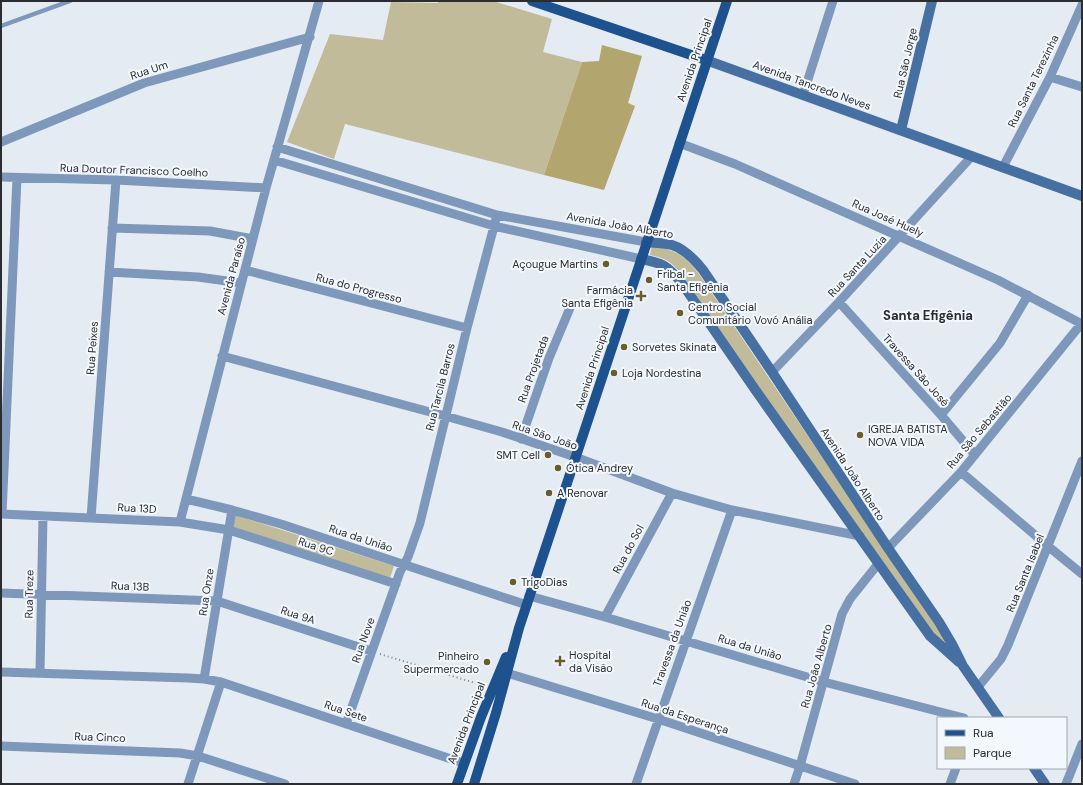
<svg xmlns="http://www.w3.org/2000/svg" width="1083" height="785" viewBox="0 0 1083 785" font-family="'DM Sans',sans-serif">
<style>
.green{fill:#c2bb9a}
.forest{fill:#b2a66e}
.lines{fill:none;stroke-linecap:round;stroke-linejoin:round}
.path{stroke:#80858a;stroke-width:2;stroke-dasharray:1 3;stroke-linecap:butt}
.lane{stroke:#7d98bb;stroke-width:4.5}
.street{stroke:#7d98bb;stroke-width:9}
.secondary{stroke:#4770a2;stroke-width:10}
.primary{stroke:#1d528f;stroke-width:10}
.poi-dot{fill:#695e2b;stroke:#f3f8fe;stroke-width:1.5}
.labels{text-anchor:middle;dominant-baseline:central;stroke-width:4;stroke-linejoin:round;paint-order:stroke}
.street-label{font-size:11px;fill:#2b2d30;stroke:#f3f8fe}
.poi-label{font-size:11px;fill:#2b2d30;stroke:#f3f8fe;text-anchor:start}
.quarter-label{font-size:13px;font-weight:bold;fill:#2b2d30;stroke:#f3f8fe}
</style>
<rect width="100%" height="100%" fill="#e4ebf3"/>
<path class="green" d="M438,1h55l59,18 -9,33 39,10 -38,113 -199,-51 -11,35 -47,-17 43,-108 53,6 8,-38 47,1z
M652,246c22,3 34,10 47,28l255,379 -22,-22 -37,-53 -143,-198 -68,-103c-11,-14 -16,-18 -34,-22z
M235,515l159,51 -4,12 -157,-51z"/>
<path class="forest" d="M602,45l40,11 -14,47 7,3 -31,84 -60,-15 38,-113 17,-1z"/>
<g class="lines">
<path class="path" d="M380,654l105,32"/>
<path class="lane" d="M1,26l69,-25"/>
<path class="street" d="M1050,77l32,10
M803,95l30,-94
M1,142l143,-59 166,-46
M679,143l56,21 263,116 84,44
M277,147l220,68 149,27
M274,160l220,66 147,33
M1003,167l47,-90 32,-72
M1,177l115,3 150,8
M112,228l98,3 43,8
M245,270l222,58
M109,272l89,5 43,6
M839,302l102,113 34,40
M222,356l223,60 57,16 73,25 97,36 28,8 32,9 128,26
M772,372l67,-70 133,-146
M941,415l59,-72 28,-48
M521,439l28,-81 21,-50
M961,472l88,75 33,27
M186,499l46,11 49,14 246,81
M1,514l179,8 49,8 167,54
M2,514l15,-336
M91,518l25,-338
M180,522l86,-334 53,-187
M888,548l73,-76 120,-148
M1,593l216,8 154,50
M529,596l76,21 219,65 140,36
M605,617l67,-124
M1,672l187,6 16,1 17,3 242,81
M40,673l3,-157
M507,673l151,46 197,65
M204,679l28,-169
M978,687l23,-28 7,-14 74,-184
M346,724l54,-152 8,-15 12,-34 47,-195 30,-113
M1,746l179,7 18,3 87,28
M188,784l33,-102
M636,784l96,-274
M794,784l6,-18 42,-152 8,-15 28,-35
M950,784l6,-16
M1066,784l16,-40"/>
<path class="secondary" d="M706,60l376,136
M901,130l31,-129
M646,242c8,1 18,1 26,3 13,4 23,15 31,25l69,102 116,176 51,74 13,22 11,22 36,52
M641,259c21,4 26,6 40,23l73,106 176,248 29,26
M1034,768l11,16"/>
<path class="primary" d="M532,1l174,59
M457,784l24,-67 25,-60
M474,784l22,-71 23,-85 208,-627"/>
</g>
<g class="poi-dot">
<circle cx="606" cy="264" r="4"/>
<circle cx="649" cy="280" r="4"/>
<path d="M639 290h4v4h4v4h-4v4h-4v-4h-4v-4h4z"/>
<circle cx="680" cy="313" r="4"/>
<circle cx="624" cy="347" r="4"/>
<circle cx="614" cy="373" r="4"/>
<circle cx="860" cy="435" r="4"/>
<circle cx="548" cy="455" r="4"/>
<circle cx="558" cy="468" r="4"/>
<circle cx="549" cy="493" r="4"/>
<circle cx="513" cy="582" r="4"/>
<path d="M558 655h4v4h4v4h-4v4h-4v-4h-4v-4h4z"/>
<circle cx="487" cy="662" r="4"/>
</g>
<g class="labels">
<g class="street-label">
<text transform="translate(694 60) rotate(-71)">Avenida Principal</text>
<text transform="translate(905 63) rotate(-77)">Rua São Jorge</text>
<text transform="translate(149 70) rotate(-18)">Rua Um</text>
<text transform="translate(1033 81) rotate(-64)">Rua Santa Terezinha</text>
<text transform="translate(812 85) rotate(20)">Avenida Tancredo Neves</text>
<text transform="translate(134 170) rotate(2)">Rua Doutor Francisco Coelho</text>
<text transform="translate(888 218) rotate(24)">Rua José Huely</text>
<text transform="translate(620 225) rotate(10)">Avenida João Alberto</text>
<text transform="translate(857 266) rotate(-47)">Rua Santa Luzia</text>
<text transform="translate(231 276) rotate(-75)">Avenida Paraíso</text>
<text transform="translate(359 288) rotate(15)">Rua do Progresso</text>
<text transform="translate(92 348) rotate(-86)">Rua Peixes</text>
<text transform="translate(592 368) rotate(-72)">Avenida Principal</text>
<text transform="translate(533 369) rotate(-70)">Rua Projetada</text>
<text transform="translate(916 370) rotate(48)">Travessa São José</text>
<text transform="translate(440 387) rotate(-76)">Rua Tarcila Barros</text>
<text transform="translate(979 431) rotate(-50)">Rua São Sebastião</text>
<text transform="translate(545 435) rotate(19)">Rua São João</text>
<text transform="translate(853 474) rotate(57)">Avenida João Alberto</text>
<text transform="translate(137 508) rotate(3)">Rua 13D</text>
<text transform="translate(361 538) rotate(18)">Rua da União</text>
<text transform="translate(316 546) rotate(18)">Rua 9C</text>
<text transform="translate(628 549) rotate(-62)">Rua do Sol</text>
<text transform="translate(1025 573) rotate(-68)">Rua Santa Isabel</text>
<text transform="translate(130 586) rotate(2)">Rua 13B</text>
<text transform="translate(206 592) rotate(-81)">Rua Onze</text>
<text transform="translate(29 594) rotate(-89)">Rua Treze</text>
<text transform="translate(298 615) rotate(18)">Rua 9A</text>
<text transform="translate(363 640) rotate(-70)">Rua Nove</text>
<text transform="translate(672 643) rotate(-70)">Travessa da União</text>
<text transform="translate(750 647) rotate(17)">Rua da União</text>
<text transform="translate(816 666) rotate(-74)">Rua João Alberto</text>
<text transform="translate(346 711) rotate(19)">Rua Sete</text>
<text transform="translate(685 716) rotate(18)">Rua da Esperança</text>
<text transform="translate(466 723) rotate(-69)">Avenida Principal</text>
<text transform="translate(100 737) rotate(2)">Rua Cinco</text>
</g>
<g class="poi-label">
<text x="598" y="264" text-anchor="end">Açougue Martins</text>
<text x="657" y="274">Fribal -<tspan x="657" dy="13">Santa Efigênia</tspan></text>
<text x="633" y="290" text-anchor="end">Farmácia<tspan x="633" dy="13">Santa Efigênia</tspan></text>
<text x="688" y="307">Centro Social<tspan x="688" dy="13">Comunitário Vovó Anália</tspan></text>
<text x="632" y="347">Sorvetes Skinata</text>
<text x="622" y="373">Loja Nordestina</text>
<text x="868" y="429">IGREJA BATISTA<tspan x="868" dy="13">NOVA VIDA</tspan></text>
<text x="540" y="455" text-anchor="end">SMT Cell</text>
<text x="566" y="468">Ótica Andrey</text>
<text x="557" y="493">A Renovar</text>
<text x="521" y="582">TrigoDias</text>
<text x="569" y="655">Hospital<tspan x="569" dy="13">da Visão</tspan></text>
<text x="479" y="656" text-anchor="end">Pinheiro<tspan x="479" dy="13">Supermercado</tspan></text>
</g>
<g class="quarter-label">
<text x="928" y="315">Santa Efigênia</text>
</g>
</g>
<rect width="1083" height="785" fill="none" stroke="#2b2d30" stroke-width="4"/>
<rect x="937" y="717" width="130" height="52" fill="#f3f8fe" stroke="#a3a7ac"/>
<rect x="945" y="730" width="20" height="6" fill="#1d528f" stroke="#a3a7ac"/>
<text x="973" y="737" font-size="12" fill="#2b2d30">Rua</text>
<rect x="945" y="747" width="20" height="12" fill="#c2bb9a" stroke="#a3a7ac"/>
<text x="973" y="757" font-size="12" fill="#2b2d30">Parque</text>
</svg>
